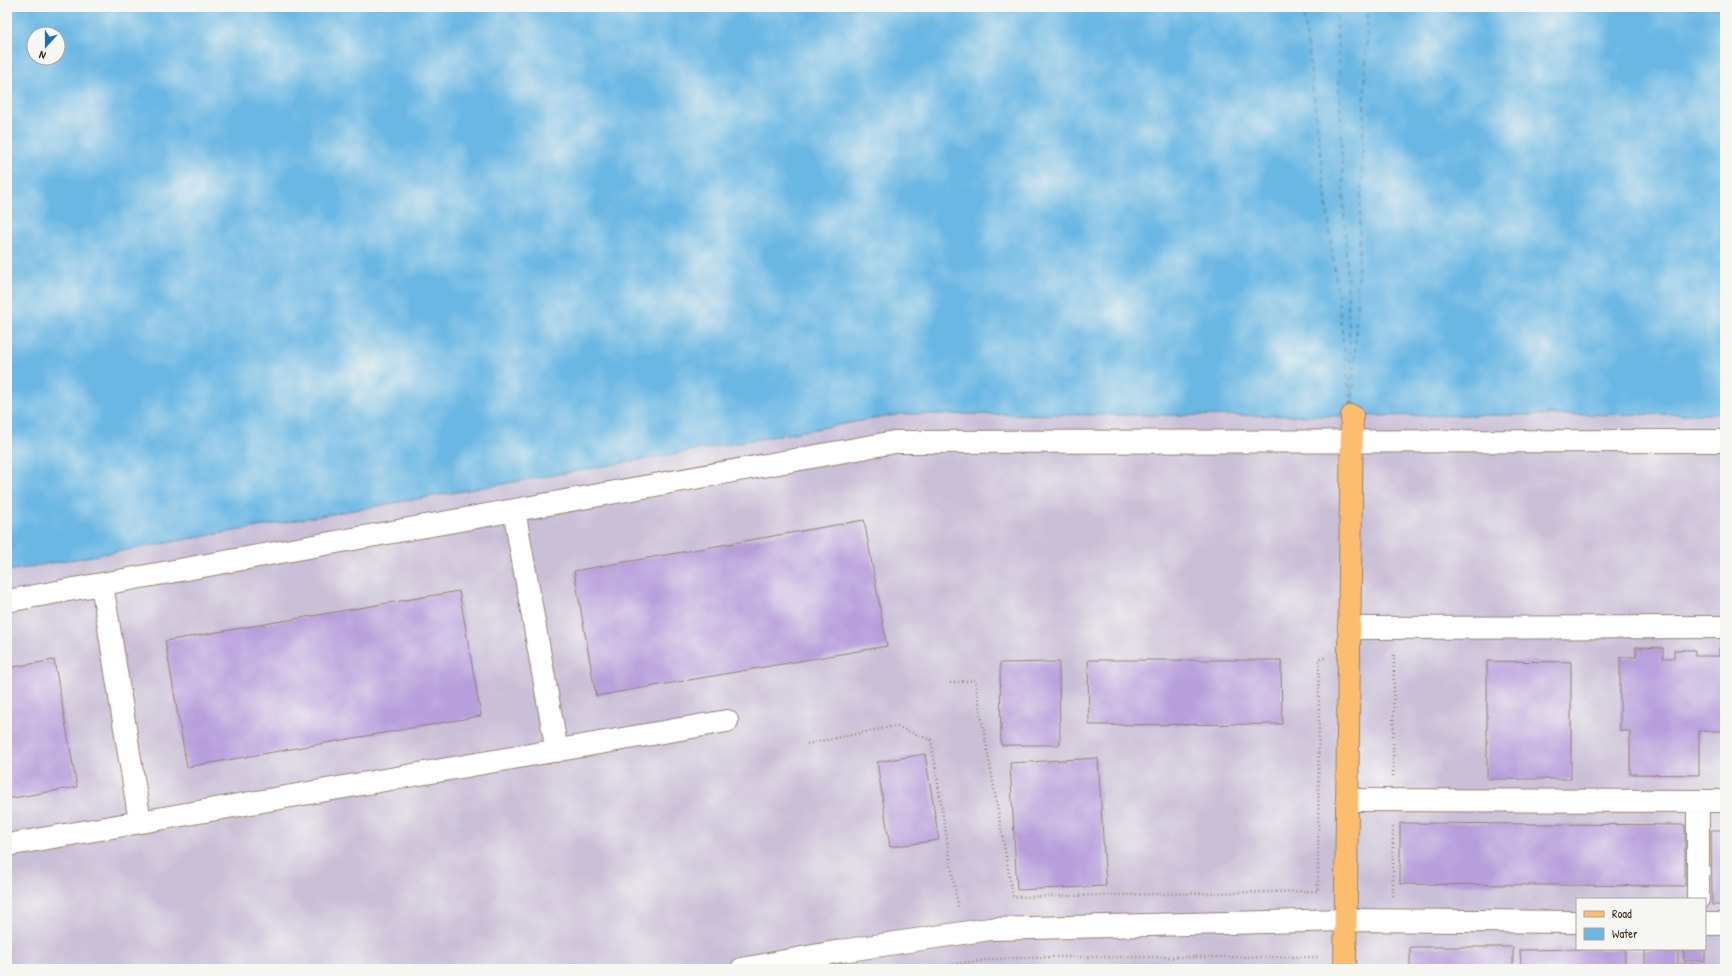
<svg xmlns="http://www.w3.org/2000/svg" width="1732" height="976" viewBox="0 0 1732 976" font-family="'Patrick Hand',sans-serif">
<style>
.industrial{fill:#c9bfd7;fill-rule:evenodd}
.water{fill:#6bb7e4;stroke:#537081;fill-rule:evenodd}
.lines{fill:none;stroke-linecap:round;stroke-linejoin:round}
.ferry{stroke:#495459;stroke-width:1;stroke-dasharray:5 4;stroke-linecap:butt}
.building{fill:#b79fdc}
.minor-casing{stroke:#968470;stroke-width:24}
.major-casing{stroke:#968470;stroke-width:24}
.path{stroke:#968470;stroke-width:2.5;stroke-dasharray:1 3;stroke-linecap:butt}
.minor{stroke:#fff;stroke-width:22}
.major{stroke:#fcbd6e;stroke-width:22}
</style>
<rect width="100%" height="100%" fill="#f6f6f2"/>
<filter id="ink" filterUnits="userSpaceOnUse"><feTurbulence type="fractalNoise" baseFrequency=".025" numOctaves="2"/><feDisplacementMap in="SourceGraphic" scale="8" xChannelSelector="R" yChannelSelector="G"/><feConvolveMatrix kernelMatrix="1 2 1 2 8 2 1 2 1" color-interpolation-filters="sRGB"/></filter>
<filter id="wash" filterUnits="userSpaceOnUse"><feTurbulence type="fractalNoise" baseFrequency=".012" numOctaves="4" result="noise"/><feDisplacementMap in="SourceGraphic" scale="16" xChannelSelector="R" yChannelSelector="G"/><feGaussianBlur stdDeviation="0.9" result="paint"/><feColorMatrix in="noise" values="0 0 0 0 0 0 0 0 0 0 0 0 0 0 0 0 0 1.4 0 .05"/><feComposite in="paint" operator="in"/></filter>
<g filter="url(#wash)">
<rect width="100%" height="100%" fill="#f0dfc1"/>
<path class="industrial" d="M901,414l451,2 373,-2v555h-1718v-398zM1577,899h128v50h-128z"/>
<path class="water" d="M7,7h1718v407l-373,2 -451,-2 -894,157zM34,34h24v24h-24z"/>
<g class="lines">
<path class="ferry" d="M1303,7l48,399
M1336,7l16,399
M1353,406l15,-399"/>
</g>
<g id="blocks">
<path class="building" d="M864,520l23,126 -291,50 -22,-125z
M459,591l22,125 -294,51 -22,-126z
M1636,647l27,1v10h11v-8h21v6h24v-8l6,-1v84h-26v44l-69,-1v-43h-10v-74h16z
M54,660l23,127 -70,12v-131z
M1088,660h193l1,64 -193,1z
M1487,661l84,1v117h-84z
M1059,662l1,83h-59l-1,-82z
M925,754l14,86 -49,7 -13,-85z
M1098,758l8,128 -89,4 -7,-127z
M1400,823l285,2v61l-285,-2z
M1711,830h14v75h-13z
M1410,947h103v22h-103z
M1586,949h39v20h-104l-1,-19z
M1645,949h33v20h-33z
M1684,949h21v12h-21z
M1684,964h23v5h-23z"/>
</g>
</g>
<g filter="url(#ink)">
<use href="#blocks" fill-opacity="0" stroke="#968470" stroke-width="1"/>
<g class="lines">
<defs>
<path id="minor" d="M514,510l43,241
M102,584l38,238
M7,601l888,-159 830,-1
M1349,628l376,-1
M1347,800l378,1
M1698,801v98
M7,845l720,-124
M1705,924h20
M742,969l99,-18 149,-22 355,-9 232,2"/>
<path id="major" d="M1345,969l7,-553"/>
</defs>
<use href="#minor" class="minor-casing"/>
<use href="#major" class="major-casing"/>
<path class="path" d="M950,683l25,-3 38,217 305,-6 1,-233h6
M807,744l88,-18 36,14 27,168
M1393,776l1,-123
M1393,896v-71
M917,969l77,-10 58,-2h268"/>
<use href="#minor" class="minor"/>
<use href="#major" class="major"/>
</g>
</g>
<rect width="1732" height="976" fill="none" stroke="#f6f6f2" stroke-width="24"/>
<rect x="1576" y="898" width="130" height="52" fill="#f6f6f2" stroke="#aba49d"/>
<rect x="1584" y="911" width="20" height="6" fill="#fcbd6e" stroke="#aba49d"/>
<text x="1612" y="918" font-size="12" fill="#3b2a1e">Road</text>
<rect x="1584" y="928" width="20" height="12" fill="#6bb7e4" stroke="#aba49d"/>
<text x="1612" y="938" font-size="12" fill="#3b2a1e">Water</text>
<g transform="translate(46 46) rotate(201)"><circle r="19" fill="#f6f6f2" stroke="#aba49d"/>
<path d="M0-3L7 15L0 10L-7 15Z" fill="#1f6fb2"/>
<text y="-6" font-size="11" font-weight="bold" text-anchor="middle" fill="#3b2a1e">N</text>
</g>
</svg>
